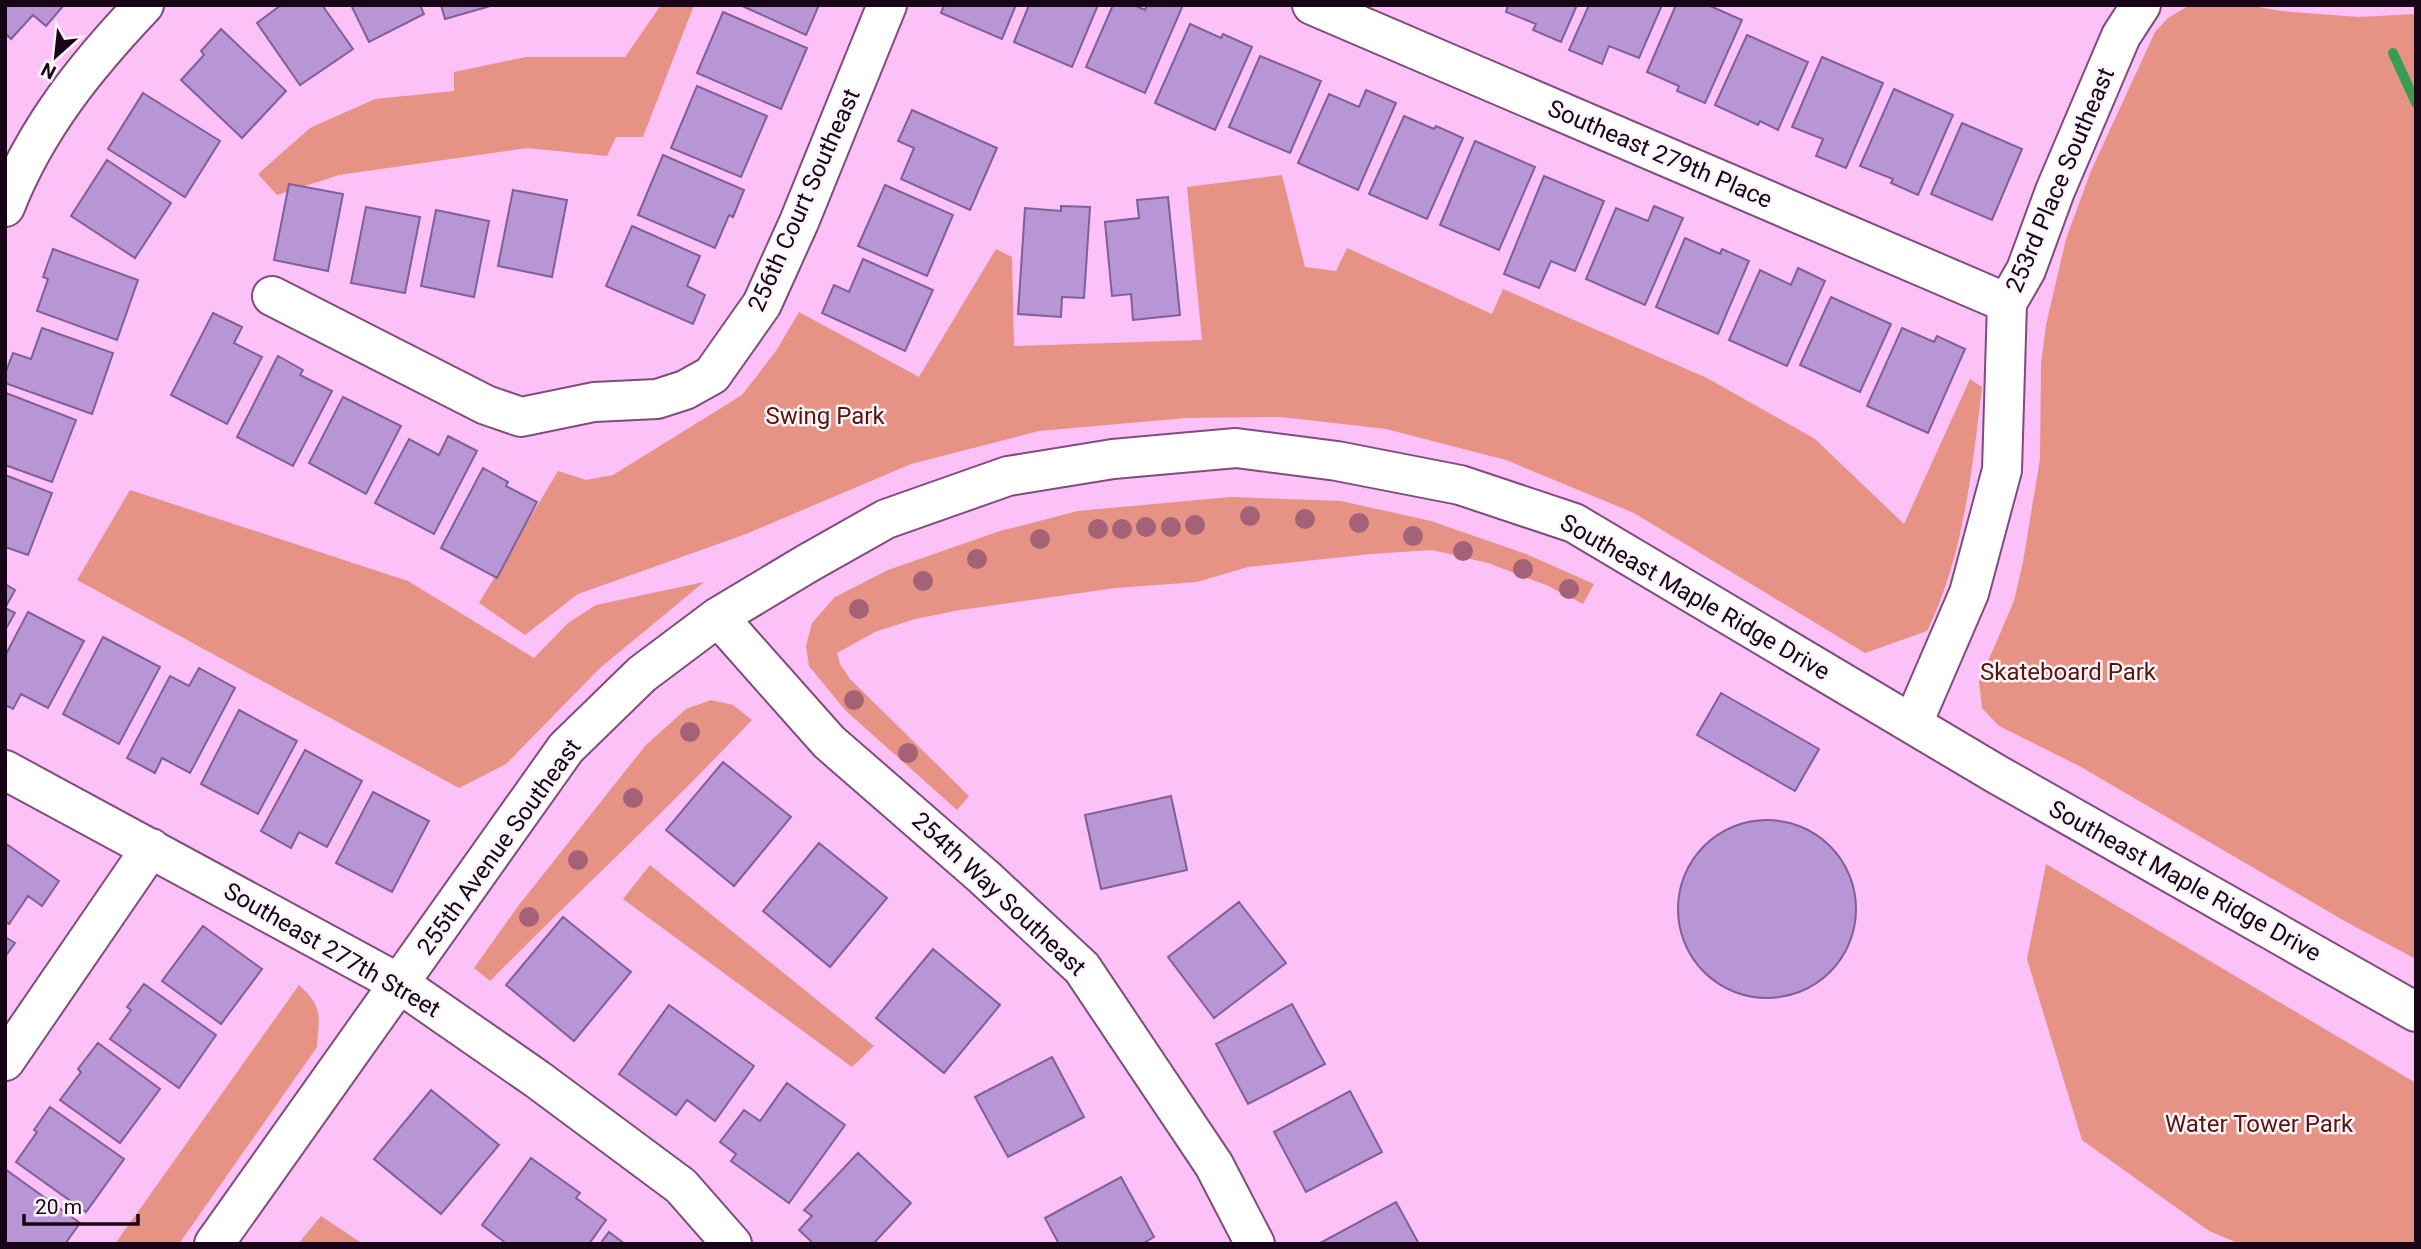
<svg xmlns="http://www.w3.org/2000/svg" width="2421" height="1249" viewBox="0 0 2421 1249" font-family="Roboto,sans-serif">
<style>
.green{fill:#e69284}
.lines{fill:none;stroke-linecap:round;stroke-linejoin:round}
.stream{stroke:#389c54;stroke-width:10}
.building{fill:#b895d4;stroke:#805f99;stroke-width:2}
.minor-casing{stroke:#7f4c7c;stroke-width:42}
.minor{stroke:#fff;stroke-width:38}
.tree{fill:#a36276}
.labels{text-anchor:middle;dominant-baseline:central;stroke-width:5;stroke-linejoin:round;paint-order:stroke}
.street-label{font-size:24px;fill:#170416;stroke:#fcf6fb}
.park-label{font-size:24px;fill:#5a140d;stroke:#fcf6fb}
</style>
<rect width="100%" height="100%" fill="#fcc1f6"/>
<path class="green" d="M661,5h33l-51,132h-27l-9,19 -80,-8 -188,27 -62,20 -19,-21 52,-46 65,-29 79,-8v-19l72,-15h99z
M2190,5h57l34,6 78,6 57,-3v945l-68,-36 -267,-156 -82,-41 -17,-18 -3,-26 35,-81 9,-39 17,-103 1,-95 5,-39 20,-86 25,-68 64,-139 13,-14z
M1282,175l23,92 31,4 11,-23 145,66 11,-25 204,89 108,61 89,85 66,-145 12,8c-10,83 -18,168 -55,244l-62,22 -231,-140 -128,-53 -120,-31 -105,-12 -95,1 -147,13 -128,33 -165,70 -168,60 -53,41 -46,-32 79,-132 28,9 27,-5 129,-80 34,-44 23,-39 120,65 77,-128 16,8 2,89 188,-6 -15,-153z
M130,490l278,91 126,77 34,-35 28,-18 108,-23 -104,86 -94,96 -47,24 -382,-208z
M1231,497l110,4 90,20 95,33 68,30 -11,20 -37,-19 -58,-22 -56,-13 -61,4 -123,13 -51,15 -81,6 -156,22 -45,9 -40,13 -38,21 3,11 10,15 119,117 -12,14 -112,-100 -36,-44 -3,-20 6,-23 23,-26 53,-27 112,-39 78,-20z
M711,700l22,5 19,15c-85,90 -175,173 -262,261l-16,-13 45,-63 126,-159 41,-37z
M2046,864l370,219v161h-176l-31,-13 -127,-91 -55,-181z
M650,865l224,181 -22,21 -229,-168z
M299,985c25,23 20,31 18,62l-138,197h-64z
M321,1216l42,28h-65z"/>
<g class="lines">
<path class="stream" d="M2393,53l23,50"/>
</g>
<path class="building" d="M5,5h59l-18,21 -13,-11 -22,24 -6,-6z
M281,5h41l31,44 -53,36 -43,-62z
M351,5h69l4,9 -55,28z
M441,5h53l-49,14z
M740,5h79l-13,30z
M944,5h72l-14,34 -61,-26z
M1029,5h69l-26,62 -58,-25z
M1113,5h21l11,5 2,-5h36l-38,88 -59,-26z
M1508,5h69l-16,37 -28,-12 3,-6 -30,-12z
M1589,5h73l-23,53 -30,-12 -7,18 -33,-14z
M1676,5h32l34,15 -37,83 -28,-12 2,-5 -32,-14z
M723,12l84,36 -26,61 -84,-36z
M1190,24l31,14 2,-4 29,13 -37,83 -60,-27z
M221,29l65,62 -44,47 -61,-58 23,-25 -3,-4z
M1747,35l61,27 -30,68 -18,-9 -2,4 -43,-20z
M1260,56l61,25 -31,72 -61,-26z
M1822,57l61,26 -37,85 -30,-12 7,-17 -31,-12z
M697,86l70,30 -26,61 -70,-29z
M1894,89l59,26 -35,80 -27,-12 2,-4 -33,-13z
M1366,90l30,13 -38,87 -60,-27 31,-69 30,13z
M143,93l77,48 -35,56 -77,-48z
M912,110l85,38 -27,62 -69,-31 13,-31 -16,-7z
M1404,116l30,13 2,-3 27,12 -36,81 -58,-25z
M1962,123l60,26 -30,71 -61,-26z
M1475,141l60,26 -36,83 -59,-25z
M663,155l81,35 -11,27 -4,-2 -14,33 -77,-33z
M107,160l64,43 -36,55 -64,-42z
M1544,176l60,25 -29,70 -24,-10 -12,27 -35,-14z
M289,184l54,10 -15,77 -54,-11z
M885,185l68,30 -26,61 -69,-30z
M513,190l54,10 -15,77 -54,-11z
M1168,197l12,118 -47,5 -2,-26 -19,2 -7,-74 34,-4 -2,-18z
M1061,206l29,1 -6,91 -22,-1 -1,20 -43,-3 7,-106 36,3z
M1654,206l29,12 -38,87 -59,-26 30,-71 32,13z
M366,207l54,10 -15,76 -54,-10z
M436,210l53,11 -15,76 -53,-11z
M632,226l68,30 -13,30 18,9 -12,29 -87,-38z
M1685,238l35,16 2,-5 27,12 -31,73 -62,-27z
M53,249l85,31 -21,60 -80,-29 11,-32 -5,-2z
M863,259l70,31 -28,61 -83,-38 12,-28 15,7z
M1798,268l27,13 -38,85 -58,-26 31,-70 31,15z
M1831,297l60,27 -31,68 -60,-27z
M213,313l29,14 -8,16 28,14 -35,67 -56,-29z
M42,328l71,25 -21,61 -87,-31v-9l8,-21 18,6z
M1902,328l32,14 3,-6 28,13 -37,84 -61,-27z
M278,356l25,14 -3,5 32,16 -39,75 -56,-29z
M6,393l70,27 -24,62 -47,-17z
M343,397l58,29 -35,68 -57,-31z
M448,436l29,15 -43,83 -59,-31 34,-64 30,16z
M483,468l25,14 -2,4 31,16 -40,76 -56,-30z
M5,475l47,18 -24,62 -23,-8z
M5,584l10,6 -10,18 10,5 -10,17z
M28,612l56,29 -36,67 -27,-14 -8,15 -8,-4v-49z
M103,637l57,30 -41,77 -56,-30z
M199,668l36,20 -45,85 -28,-15 -7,15 -28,-15 43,-82 19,10z
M1721,693l98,56 -24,42 -98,-56z
M239,710l58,31 -39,73 -57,-30z
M305,750l57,31 -35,66 -28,-15 -8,16 -30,-17z
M723,762l68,55 -57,69 -68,-56z
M373,792l56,29 -37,71 -56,-29z
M1171,796l16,74 -86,19 -16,-74z
M1678 909a89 89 0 1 1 178 0a89 89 0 1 1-178 0Z
M5,843l54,38 -17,25 -14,-10 -19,28 -4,-2z
M819,843l68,55 -57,69 -67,-56z
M1239,902l47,61 -72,55 -46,-61z
M563,917l68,55 -57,69 -68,-56z
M203,926l59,43 -41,55 -59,-43z
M5,937l10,6 -10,14z
M933,949l67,56 -56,68 -68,-55z
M144,984l72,51 -37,53 -69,-49 21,-29 -4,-3z
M1292,1004l33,60 -77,40 -32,-60z
M669,1005l85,61 -39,55 -28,-21 -11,15 -57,-41z
M98,1043l62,46 -40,54 -60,-43 21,-28 -3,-3z
M1052,1057l32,60 -76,40 -33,-60z
M787,1083l58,42 -56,78 -58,-42 5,-7 -16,-12 24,-32 16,11z
M431,1090l68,55 -58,69 -67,-55z
M1350,1091l32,61 -76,40 -32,-60z
M50,1107l74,52 -38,53 -70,-50 21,-30 -3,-2z
M858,1153l53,50 -38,41h-59l-15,-14 13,-14 -8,-6z
M531,1158l49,35 -4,5 30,22 -17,24h-82l-25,-19z
M5,1169l75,54 -15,21h-60z
M1121,1177l33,60 -12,7h-83l-14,-26z
M1396,1202l23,42h-98l-1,-1z
M609,1232l16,12h-25z"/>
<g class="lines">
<defs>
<path id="minor" d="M1312,5l695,298
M5,207c31,-79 81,-141 139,-202
M272,296l214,109 35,12 73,-15 63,-3 28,-9 27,-15 50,-71 37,-82 88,-217
M718,617l111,125 155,135 98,91 132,197 41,79
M1913,723l56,-130 33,-123 5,-167 19,-33 29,-79 66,-155 20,-31
M5,770l395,214 137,95 144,107 51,58
M5,1061l146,-213
M214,1244l352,-496 76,-74 76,-57 90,-54 78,-44 122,-43 105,-17 123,-11 101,13 123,24 114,38 424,252 418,237"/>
</defs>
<use href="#minor" class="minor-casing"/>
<use href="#minor" class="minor"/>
</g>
<g class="tree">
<circle cx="1250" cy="516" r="10"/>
<circle cx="1305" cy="519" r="10"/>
<circle cx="1359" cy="523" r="10"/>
<circle cx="1195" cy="525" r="10"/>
<circle cx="1146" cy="527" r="10"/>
<circle cx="1171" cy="527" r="10"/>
<circle cx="1098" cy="529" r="10"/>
<circle cx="1122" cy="529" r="10"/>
<circle cx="1413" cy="536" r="10"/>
<circle cx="1040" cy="539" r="10"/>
<circle cx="1463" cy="551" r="10"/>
<circle cx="977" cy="559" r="10"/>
<circle cx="1523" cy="569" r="10"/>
<circle cx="923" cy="581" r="10"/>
<circle cx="1569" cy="589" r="10"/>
<circle cx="859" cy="609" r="10"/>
<circle cx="854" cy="700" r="10"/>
<circle cx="690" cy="732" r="10"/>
<circle cx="908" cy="753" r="10"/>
<circle cx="633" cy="798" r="10"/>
<circle cx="578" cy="860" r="10"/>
<circle cx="529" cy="917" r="10"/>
</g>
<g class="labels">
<g class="street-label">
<text transform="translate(1660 154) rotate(23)">Southeast 279th Place</text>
<text transform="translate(2060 180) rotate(-67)">253rd Place Southeast</text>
<text transform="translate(804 200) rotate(-66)">256th Court Southeast</text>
<text transform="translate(1695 597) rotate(30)">Southeast Maple Ridge Drive</text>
<text transform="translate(499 847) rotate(-54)">255th Avenue Southeast</text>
<text transform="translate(2185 881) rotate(29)">Southeast Maple Ridge Drive</text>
<text transform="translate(999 894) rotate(43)">254th Way Southeast</text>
<text transform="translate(332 950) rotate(30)">Southeast 277th Street</text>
</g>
<g class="park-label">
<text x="825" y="416">Swing Park</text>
<text x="2068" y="672">Skateboard Park</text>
<text x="2259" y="1124">Water Tower Park</text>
</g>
</g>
<rect width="2421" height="1249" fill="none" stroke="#170416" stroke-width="14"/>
<g transform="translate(56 56) rotate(207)" stroke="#fcf6fb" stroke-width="5" paint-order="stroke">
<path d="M0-5L12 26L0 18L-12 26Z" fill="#170416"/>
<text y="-10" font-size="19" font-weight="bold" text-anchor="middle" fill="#170416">N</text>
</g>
<path d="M24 1214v10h114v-10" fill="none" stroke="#170416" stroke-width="3.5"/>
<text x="35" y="1214" font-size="21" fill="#170416" stroke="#fcf6fb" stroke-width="5" paint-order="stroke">20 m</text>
</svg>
